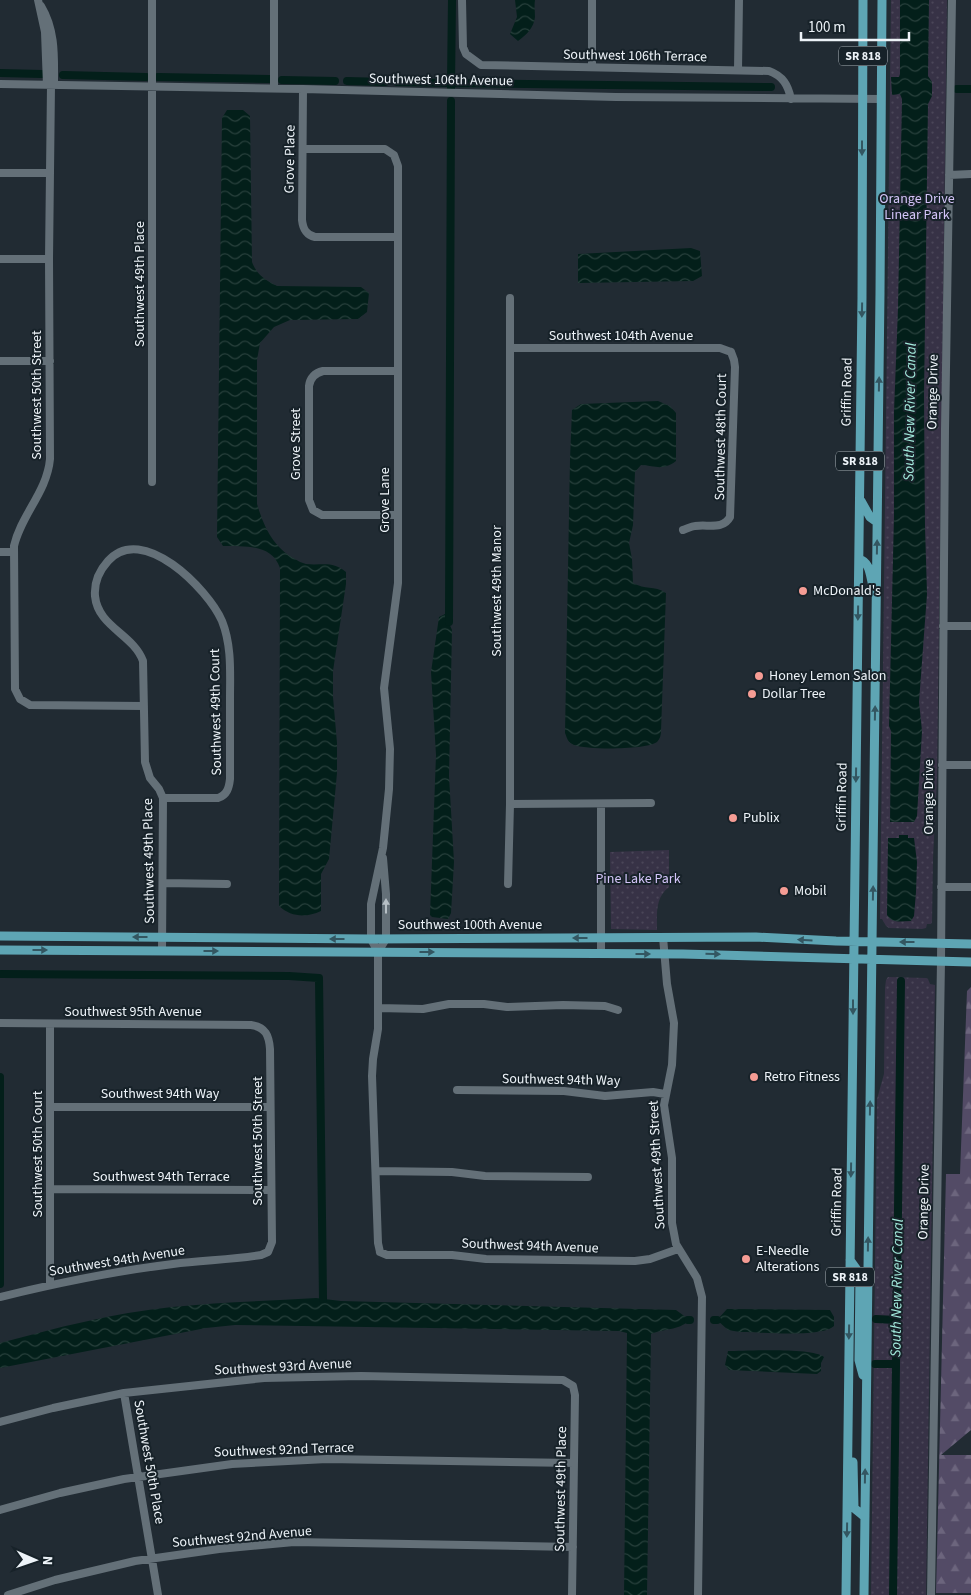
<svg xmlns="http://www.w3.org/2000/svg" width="971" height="1595" viewBox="0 0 971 1595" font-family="'Source Sans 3',sans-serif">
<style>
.grass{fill:url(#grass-dots)}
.forest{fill:url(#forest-firs)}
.water{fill:url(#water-waves)}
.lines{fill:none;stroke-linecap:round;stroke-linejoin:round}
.canal{stroke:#031f1a;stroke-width:8}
.minor{stroke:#647078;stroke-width:8}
.major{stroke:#5ea5b4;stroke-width:9}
.oneway{fill:#335661}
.oneway2{fill:#b6bfc5}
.poi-dot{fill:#f59c94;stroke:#172229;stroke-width:2}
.labels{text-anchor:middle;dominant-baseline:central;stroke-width:4;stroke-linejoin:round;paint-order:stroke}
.shield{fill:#172229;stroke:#adb4ba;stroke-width:1}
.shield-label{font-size:12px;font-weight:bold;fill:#edf3f8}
.street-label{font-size:14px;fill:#edf3f8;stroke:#172229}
.park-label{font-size:14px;fill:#d4c5f9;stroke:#172229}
.poi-label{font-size:14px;fill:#edf3f8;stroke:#172229;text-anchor:start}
.water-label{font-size:15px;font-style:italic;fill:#a3ebdd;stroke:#172229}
</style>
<defs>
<pattern id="grass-dots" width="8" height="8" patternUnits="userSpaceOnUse" patternTransform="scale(1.25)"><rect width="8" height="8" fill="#373246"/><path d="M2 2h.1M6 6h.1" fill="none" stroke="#4a4658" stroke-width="1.8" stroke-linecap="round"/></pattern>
<pattern id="forest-firs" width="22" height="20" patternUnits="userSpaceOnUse" patternTransform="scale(1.25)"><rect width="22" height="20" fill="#534b66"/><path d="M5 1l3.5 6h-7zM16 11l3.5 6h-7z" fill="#6c657d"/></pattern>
<pattern id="water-waves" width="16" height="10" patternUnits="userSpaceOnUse" patternTransform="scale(1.25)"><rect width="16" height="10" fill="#031f1a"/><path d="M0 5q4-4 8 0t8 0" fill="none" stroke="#28403c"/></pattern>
</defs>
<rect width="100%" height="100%" fill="#212b33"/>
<path class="grass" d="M891,0h56l-10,777 -4,81 -1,64 -1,2h-4l-1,4 -4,1 -33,-1 -3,-2 -4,-7h-2z
M669,850v37c-14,11 -12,26 -12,43l-46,-1 -1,-77z
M888,977l38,1 2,1 2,5 5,1 -9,610h-55l6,-496 7,-25 1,-86 1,-8z"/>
<path class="forest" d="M971,987v443l-30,25h30v138h-35l10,-419h14l7,-183z"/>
<path class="water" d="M515,0h20c-1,6 0,11 0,17 -1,11 -9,18 -17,24l-8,-7 7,-17z
M900,0h29l-1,76 4,6v14l-4,8 -4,291 1,132 2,67 -8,108 3,29 -5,85 -3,6h-24l1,-91 -2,-5 5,-210v-104l4,-104 4,-209 -2,-5 -8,1 -1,-18h8l1,-3z
M227,110h16l7,6 2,146c5,13 12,17 25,24l84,1 8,6 -2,19 -9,7 -68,1 -16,7 -14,16 -3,17v144c7,23 16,43 38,55 3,2 7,4 11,5 16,2 26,-4 40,8v12l-13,87v26l4,46v30l-8,86 -8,15v37c-15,7 -30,6 -42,-5l1,-338c-9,-25 -35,-21 -57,-22l-6,-9 5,-419z
M691,248l9,3 2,25 -9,5 -115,2v-29z
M658,401l12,5 6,7v48c-13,10 -20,5 -35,4l-6,7 -2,53 -4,18 3,16 1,24c12,7 21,2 33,10l-5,138c0,4 -1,8 -4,11 -11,8 -70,8 -83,3 -6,-2 -7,-7 -9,-12l5,-274 2,-49 9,-6z
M445,614l7,16 -3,146 5,86 -3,51 -3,6 -16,-2 -2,-2 6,-160 -5,-83 8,-55z
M899,835h9v3h6l3,24 -1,30 -2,24 -3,5c-10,0 -19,3 -24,-6l1,-77h11z
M316,1298l25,3 335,9 11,8 1,3c-8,9 -26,8 -37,13l-4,261h-23l3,-262 -8,-2 -384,-6 -29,3 -206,40v-25c56,-15 113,-30 172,-36 48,-5 96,-6 144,-9z
M727,1309l103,1 4,7v9c-13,12 -74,6 -94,6l-12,-2 -11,-10z
M728,1351c18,0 84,-4 96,6l-3,6v8l-4,3 -88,-4 -4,-5z"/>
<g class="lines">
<path class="canal" d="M452,0l-1,83 320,4
M0,73l42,1
M63,75l83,2
M158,77l112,2
M282,80l53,1
M347,81l38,1
M397,82l54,1v6
M957,89h14
M449,622l2,-521
M0,974l289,2 30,2 4,321
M0,1077v207
M876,1319l20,1
M688,1320h2
M714,1320h3
M875,1364h20
M893,1595l8,-614"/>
<path class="minor" d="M38,0l7,32 2,53
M462,0l1,47 3,7 15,11 288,6c14,5 19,14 22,28
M41,6c15,25 13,52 13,79
M592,67v-67
M738,70l1,-70
M0,84l303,5 313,8 265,2
M51,85l-2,174 1,200c-3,33 -29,56 -36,87l1,143 5,10 10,6 114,1
M274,88v-88
M303,89l-1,131c1,9 4,15 13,17h82
M303,149h82l9,6 4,11v417l-14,105 6,61 -1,40 -6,59 -12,56v35l7,13v77l-5,30 -1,17 6,167 2,9
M0,173h50
M949,175l22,-1
M0,259h49
M510,348h210l11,4
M0,361h50
M397,371h-74c-8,2 -13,7 -14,15v114l4,10 9,5h76
M152,482v-482
M683,530c4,-1 8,-4 12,-4 13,-2 28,4 35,-9l5,-150 -1,-7 -3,-8
M0,552h14
M943,626h28
M942,765h29
M510,804l141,-1
M601,804v149
M163,883l64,1
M508,884l2,-80v-506
M941,887h30
M663,937l4,47 7,39 -2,42 -8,40 8,53v65l4,21 21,34 5,19 -4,298
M162,951l1,-153 -4,-9 -9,-11 -5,-16 -2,-101c-10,-27 -45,-34 -48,-65 -1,-13 4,-25 13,-35 34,-39 100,28 114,60 10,25 8,52 8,78 0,27 0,53 0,80 -1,9 -3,16 -12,19h-55
M378,952l8,-13v-45l-3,-36
M378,1008l45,1 26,-5h35l23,3 56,-2 42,1 13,4
M0,1023l251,2c15,2 18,11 19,24l2,193 -4,10 -7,3c-29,5 -59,5 -88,9 -58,7 -116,19 -173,33
M50,1024v260
M457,1090l107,1 41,5 48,-4 12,2
M50,1107h220
M376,1171l76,1 33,4 103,1
M51,1189l220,1
M380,1252l7,3h65l34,4 149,2 15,-2 28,-10
M124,1393l34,202
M0,1422l53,-14 71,-15 140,-15 97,-2 202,4 10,6 2,9 -3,200
M0,1510l60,-17 64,-14 108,-15 95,-5 247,4
M8,1595l47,-15 80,-19 84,-12 75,-7 279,5
M931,1595l10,-634 4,-532 7,-429"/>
<path class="major" d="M861,501l9,16 7,5
M859,559c11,3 11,16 14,27
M0,936l371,3 385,-2 80,4 135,3
M0,950l683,4 288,8
M850,1260l10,14 -1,86 4,15
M853,1462l1,46 11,9
M846,1595l16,-1298 1,-297
M864,1595l16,-1302 2,-293"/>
</g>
<defs><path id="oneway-solid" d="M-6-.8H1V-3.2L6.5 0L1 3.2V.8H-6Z" transform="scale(1.25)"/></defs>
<g class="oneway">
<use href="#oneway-solid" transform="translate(862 148) rotate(90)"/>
<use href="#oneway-solid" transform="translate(862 310) rotate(91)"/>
<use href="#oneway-solid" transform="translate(879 384) rotate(-89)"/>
<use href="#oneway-solid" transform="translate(877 547) rotate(-89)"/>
<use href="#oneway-solid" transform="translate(858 613) rotate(91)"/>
<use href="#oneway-solid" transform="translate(875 713) rotate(-89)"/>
<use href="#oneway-solid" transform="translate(856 775) rotate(91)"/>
<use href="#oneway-solid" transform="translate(873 893) rotate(-89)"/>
<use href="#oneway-solid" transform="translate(140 937) rotate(-180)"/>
<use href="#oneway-solid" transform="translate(580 938) rotate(180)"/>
<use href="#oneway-solid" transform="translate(337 939) rotate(-180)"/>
<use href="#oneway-solid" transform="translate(805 940) rotate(-177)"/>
<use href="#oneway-solid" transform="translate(907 942) rotate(-180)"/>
<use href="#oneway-solid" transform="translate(40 950)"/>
<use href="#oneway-solid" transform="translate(211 951)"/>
<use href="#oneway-solid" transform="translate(427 952)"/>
<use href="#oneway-solid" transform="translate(643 954)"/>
<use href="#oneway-solid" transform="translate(713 954) rotate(1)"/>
<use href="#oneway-solid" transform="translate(853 1007) rotate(90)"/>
<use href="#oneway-solid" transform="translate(870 1108) rotate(-89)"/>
<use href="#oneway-solid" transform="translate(851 1170) rotate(91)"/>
<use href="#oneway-solid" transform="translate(868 1244) rotate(-89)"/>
<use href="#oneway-solid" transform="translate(849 1332) rotate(91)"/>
<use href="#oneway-solid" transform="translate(865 1476) rotate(-89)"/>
<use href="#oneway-solid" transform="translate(847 1530) rotate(91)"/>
</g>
<use class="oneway2" href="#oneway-solid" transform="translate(386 906) rotate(-90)"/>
<g class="poi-dot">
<circle cx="803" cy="591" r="5"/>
<circle cx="759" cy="676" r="5"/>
<circle cx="752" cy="694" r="5"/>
<circle cx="733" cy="818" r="5"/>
<circle cx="784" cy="891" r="5"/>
<circle cx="754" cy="1077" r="5"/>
<circle cx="746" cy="1259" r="5"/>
</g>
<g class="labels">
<g class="shield">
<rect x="839" y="46.5" width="48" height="19" rx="4"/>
<rect x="836" y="451.5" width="48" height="19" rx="4"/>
<rect x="826" y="1267.5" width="48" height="19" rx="4"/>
</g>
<g class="shield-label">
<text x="863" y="56">SR 818</text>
<text x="860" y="461">SR 818</text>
<text x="850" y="1277">SR 818</text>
</g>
<g class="street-label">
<text transform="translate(635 56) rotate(1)">Southwest 106th Terrace</text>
<text transform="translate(441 80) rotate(1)">Southwest 106th Avenue</text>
<text transform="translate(290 159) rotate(-89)">Grove Place</text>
<text transform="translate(140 284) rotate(-90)">Southwest 49th Place</text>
<text x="621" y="336">Southwest 104th Avenue</text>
<text transform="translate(847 392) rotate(-89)">Griffin Road</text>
<text transform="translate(933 392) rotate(-89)">Orange Drive</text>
<text transform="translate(37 395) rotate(-90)">Southwest 50th Street</text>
<text transform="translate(721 437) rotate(-89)">Southwest 48th Court</text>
<text transform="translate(296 444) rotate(-90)">Grove Street</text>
<text transform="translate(385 500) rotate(-90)">Grove Lane</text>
<text transform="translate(497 591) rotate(-90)">Southwest 49th Manor</text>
<text transform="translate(216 712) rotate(-91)">Southwest 49th Court</text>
<text transform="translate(842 797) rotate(-89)">Griffin Road</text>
<text transform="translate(929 797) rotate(-90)">Orange Drive</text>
<text transform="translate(149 861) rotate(-91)">Southwest 49th Place</text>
<text x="470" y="925">Southwest 100th Avenue</text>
<text x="133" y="1012">Southwest 95th Avenue</text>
<text transform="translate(561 1080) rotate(1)">Southwest 94th Way</text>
<text x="160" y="1094">Southwest 94th Way</text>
<text transform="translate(258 1141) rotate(-90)">Southwest 50th Street</text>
<text transform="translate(38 1154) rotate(-90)">Southwest 50th Court</text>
<text transform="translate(657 1165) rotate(-93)">Southwest 49th Street</text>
<text x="161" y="1177">Southwest 94th Terrace</text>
<text transform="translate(837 1202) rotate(-89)">Griffin Road</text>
<text transform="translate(924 1202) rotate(-89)">Orange Drive</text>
<text transform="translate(530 1246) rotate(2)">Southwest 94th Avenue</text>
<text transform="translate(117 1261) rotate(-9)">Southwest 94th Avenue</text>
<text transform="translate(283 1367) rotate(-3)">Southwest 93rd Avenue</text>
<text transform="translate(284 1450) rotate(-2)">Southwest 92nd Terrace</text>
<text transform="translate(149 1462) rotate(80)">Southwest 50th Place</text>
<text transform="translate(561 1489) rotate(-89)">Southwest 49th Place</text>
<text transform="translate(242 1537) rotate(-5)">Southwest 92nd Avenue</text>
</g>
<g class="park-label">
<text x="917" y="199">Orange Drive<tspan x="917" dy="16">Linear Park</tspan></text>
<text x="638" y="879">Pine Lake Park</text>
</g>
<g class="poi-label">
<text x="813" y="591">McDonald's</text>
<text x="769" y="676">Honey Lemon Salon</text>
<text x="762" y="694">Dollar Tree</text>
<text x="743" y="818">Publix</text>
<text x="794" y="891">Mobil</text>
<text x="764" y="1077">Retro Fitness</text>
<text x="756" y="1251">E-Needle<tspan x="756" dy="16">Alterations</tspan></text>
</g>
<g class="water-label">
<text transform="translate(910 412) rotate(-89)">South New River Canal</text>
<text transform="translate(897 1288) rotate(-89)">South New River Canal</text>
</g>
</g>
<g transform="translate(35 1560) rotate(92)" stroke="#172229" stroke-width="4" paint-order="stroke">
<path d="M0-4L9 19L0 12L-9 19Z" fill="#edf3f8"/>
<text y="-8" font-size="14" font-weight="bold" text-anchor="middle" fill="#edf3f8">N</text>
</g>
<path d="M801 32v8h108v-8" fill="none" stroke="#edf3f8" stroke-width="2.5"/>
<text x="808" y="32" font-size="15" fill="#edf3f8" stroke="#172229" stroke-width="4" paint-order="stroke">100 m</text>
</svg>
